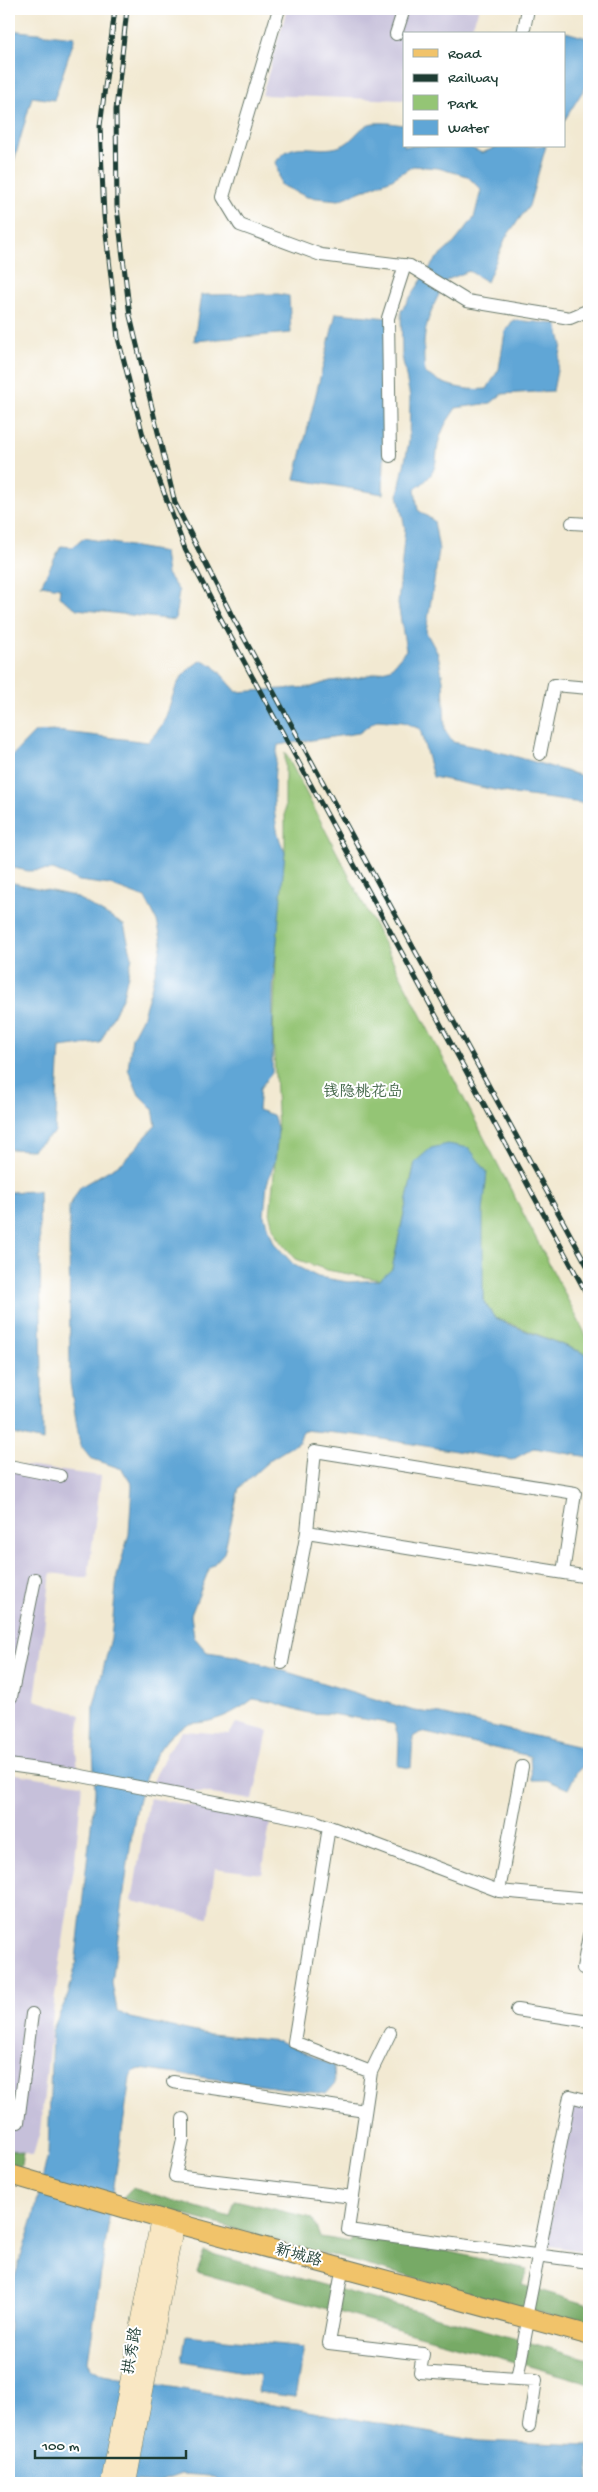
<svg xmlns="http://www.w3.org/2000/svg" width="598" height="2492" viewBox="0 0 598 2492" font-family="'Gochi Hand','LXGW WenKai TC',sans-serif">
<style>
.industrial{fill:#c6c0da}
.green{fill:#94c575;stroke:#5a8154}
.forest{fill:#7a6;stroke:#4b744d}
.water{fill:#60a6d6;stroke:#407285}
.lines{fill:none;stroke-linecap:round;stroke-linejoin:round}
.minor-casing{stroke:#69796b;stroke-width:14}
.secondary-casing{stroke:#69796b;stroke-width:19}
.primary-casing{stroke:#69796b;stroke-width:21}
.minor{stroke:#fff;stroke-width:12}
.secondary{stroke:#f9e7c3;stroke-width:18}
.primary{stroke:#f1c36a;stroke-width:19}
.rail-casing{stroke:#1f3d34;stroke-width:5}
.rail{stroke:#fff;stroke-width:3;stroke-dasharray:9;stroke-linecap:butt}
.labels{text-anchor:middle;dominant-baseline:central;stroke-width:4;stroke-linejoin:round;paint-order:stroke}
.park-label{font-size:16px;fill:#426648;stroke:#fff}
.street-label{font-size:16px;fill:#1f3d34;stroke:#fff}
</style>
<rect width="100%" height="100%" fill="#fff"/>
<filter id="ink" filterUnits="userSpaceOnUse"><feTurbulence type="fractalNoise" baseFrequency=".02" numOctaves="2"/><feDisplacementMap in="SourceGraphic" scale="10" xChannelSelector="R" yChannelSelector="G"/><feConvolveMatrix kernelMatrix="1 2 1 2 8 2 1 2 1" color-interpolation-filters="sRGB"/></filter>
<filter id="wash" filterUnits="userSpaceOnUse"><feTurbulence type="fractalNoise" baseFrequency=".0096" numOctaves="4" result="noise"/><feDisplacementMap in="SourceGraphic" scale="20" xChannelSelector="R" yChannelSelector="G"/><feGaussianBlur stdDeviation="1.12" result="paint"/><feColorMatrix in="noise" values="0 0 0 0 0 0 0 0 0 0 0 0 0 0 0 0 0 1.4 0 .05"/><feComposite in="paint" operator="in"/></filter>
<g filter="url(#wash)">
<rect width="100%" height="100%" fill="#f2e9d2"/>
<path class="industrial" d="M287,9h192l-10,25h-65v66l-142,-5z
M9,1464l92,12 -13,102 -37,-5 -16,127 46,15 -5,36 2,16 -69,-9z
M236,1723l32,8 -15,69 -102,-15 16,-33 15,-21 47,3z
M9,1773l73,11 -7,76 -21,143 -14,128 -7,25 -24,-7z
M149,1798l68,12h22l32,7 -9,57 -47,-6 -7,50 -76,-17z
M575,2098l14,3v151l-44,-7z"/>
<path class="green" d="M285,752l304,589v14l-95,-38 -11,-17 -1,-40 -67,-98 -23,107 -11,11 -54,-10 -31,-11 -19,-22 -7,-21 8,-85 -5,-97 5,-124 7,-58z"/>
<path class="forest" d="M9,2149l14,4 -3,18 -11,-4z
M132,2188l98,29 5,-17 77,18 8,19 30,5 5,-11 172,38 -5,16 67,20v21l-467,-128z
M205,2252l384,107v24l-392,-111z"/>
<path class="water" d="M9,30l66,7 -21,63 -22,-3 -23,82z
M566,32l21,6 2,-4v47l-25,40v-87z
M389,123l15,2v21h63l15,7 17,-7h47l-17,60 -23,31 -19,45 -18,-11 -22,9c-20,35 -26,52 -22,93 20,13 38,18 62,16l12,-20 6,-37 8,-12 44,4 5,21 -9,46 -51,3 -11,9 -35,5c-5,8 -11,15 -14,24 -11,26 3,37 -27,57l3,21 16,11 5,29 -13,82 12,22 5,26 2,50 8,12 54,12 82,24v26l-75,-10 -81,-17 -13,-48 -17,-7 -26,-2 -18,13 -81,12c-5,30 -8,81 7,107l-12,134 -1,87 -12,15 -2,22 15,5 5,16 -3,30 -8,23 -3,32 10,27 20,22 24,12 30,5 32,-2 12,-11 23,-107 16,-14 17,-4 21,4 18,24 -4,41v87l11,17 14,7 81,31v102l-55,-9 -22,12 -155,-25 -54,-5 -4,12 -28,17 -32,29 -15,65 -15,16 -18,46 3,22 13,15 28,4 179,55 27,3 148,35v14h-3l-10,10 -8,16 -21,-9h-15l-2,-24 -109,-24 -8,5 -2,31 -13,-2 1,-28 -5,-14 -63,-10 -23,-1 -36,-11 -19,-3c-13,10 -27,18 -44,22 -16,4 -19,-1 -34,11 -39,32 -43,107 -50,153 -4,32 -9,65 -13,98l5,27 13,8 71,15 78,8 55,25 1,18 -9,10 -186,-25 -7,3 -3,6 -42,283 3,7 12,7 375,66 111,4v38h-367l-13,-7 -28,-2 -25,9 -68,-4 -4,4h-75v-187l25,-81 14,-61 4,-123 16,-36 7,-28 20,-176 -2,-41 1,-45 17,-67 6,-62 12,-42 3,-49 -10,-16 -32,-11 -10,-13 -10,-62 -1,-176 11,-20 43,-25 33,-37 -3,-16 -14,-14 -11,-26 4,-32 10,-19 9,-29 11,-46 -5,-22 -12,-23 -35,-13 -31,-4 -26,-11 -25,1 -19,-4v-108l26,-27 21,-1 92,11c5,-6 11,-12 15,-19 13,-28 8,-45 39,-63l12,6 23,26 74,-5 19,-6 27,-3 33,-9 16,-19 -8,-46 7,-76 -7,-33 11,-54 1,-44 -8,-41 -1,-45 34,-51 19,-17 20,-25 7,-28 -14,-14 -29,-8 -25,-2 -21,13 -53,21 -32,-3 -26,-12 -5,-23c18,-26 39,-7 65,-16 11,-4 17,-17 28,-22 5,-2 14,-1 20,-1z
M278,294l11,2 2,37 -97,8 7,-46z
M336,313l52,5 -5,176 -88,-15z
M84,538l80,14 3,22 12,17 -4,29 -98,-11 -18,-12 1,-9 -19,-3 20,-39 12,1z
M9,882l65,14 50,29 8,32 -9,39 -23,47 -40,5 -5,84 -23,18 -23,-1z
M39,1191l4,250 -34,-8v-241z
M186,2335l118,12 -9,50 -37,-5 2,-17 -78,-14z"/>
</g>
<g filter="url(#ink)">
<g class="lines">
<defs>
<path id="minor" d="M279,9l-56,188 17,28 81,30 89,11 57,35 103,17 19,-8
M396,34l8,-25
M523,34l5,-25
M390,456l-2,-138 17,-53
M572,523l17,1
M540,754l14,-69 35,3
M9,1466l51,10
M307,1532l282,45
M282,1663l25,-131 8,-81 260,42 -12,80
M9,1696l2,1 24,-118
M9,1765l57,8 248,48 185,70
M522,1767l-23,124 90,8
M329,1827l-35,215 77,30
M589,1935l-6,33 6,2
M517,2010l72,11
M390,2033l-19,39 -23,158 241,32
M173,2082l192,29
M183,2119v21l-8,36 178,21
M9,2121l9,1 14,-108
M341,2277l-12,66 94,11 -3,18 97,7 10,-53
M526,2318l44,-222 19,5
M517,2379l19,1 -7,46"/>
<path id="secondary" d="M110,2483l50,-264
M127,2483l48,-260"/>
<path id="primary" d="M9,2174l166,49 414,112"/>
</defs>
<use href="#minor" class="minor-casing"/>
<use href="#secondary" class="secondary-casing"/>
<use href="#primary" class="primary-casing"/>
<use href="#minor" class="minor"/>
<use href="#secondary" class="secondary"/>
<use href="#primary" class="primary"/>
<defs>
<path id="rail" d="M115,9l-15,117 4,90 14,122 26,101 41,110 36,70 368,679
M127,9l-11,101 1,97 13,109 45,187 56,111 358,655"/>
</defs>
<use href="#rail" class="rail-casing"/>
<use href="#rail" class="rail"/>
</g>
</g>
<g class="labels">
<g class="park-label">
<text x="363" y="1093">钱隐桃花岛</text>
</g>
<g class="street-label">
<text transform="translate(298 2257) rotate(15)">新城路</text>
<text transform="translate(134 2351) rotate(-80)">拱秀路</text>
</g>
</g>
<rect width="598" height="2492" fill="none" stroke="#fff" stroke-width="30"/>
<rect x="403" y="32" width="162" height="115" fill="#ffffff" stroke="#a5b1ae"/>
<rect x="413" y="49" width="25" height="8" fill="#f1c36a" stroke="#a5b1ae"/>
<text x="448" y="58" font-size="15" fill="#1f3d34">Road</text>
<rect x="413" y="74" width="25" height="8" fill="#1f3d34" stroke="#a5b1ae"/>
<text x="448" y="82" font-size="15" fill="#1f3d34">Railway</text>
<rect x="413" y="95" width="25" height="15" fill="#94c575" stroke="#a5b1ae"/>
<text x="448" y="108" font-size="15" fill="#1f3d34">Park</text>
<rect x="413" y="120" width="25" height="15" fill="#60a6d6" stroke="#a5b1ae"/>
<text x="448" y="132" font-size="15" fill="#1f3d34">Water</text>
<path d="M35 2450v8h151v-8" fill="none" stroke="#1f3d34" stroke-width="2.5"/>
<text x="42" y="2450" font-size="15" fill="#1f3d34" stroke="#ffffff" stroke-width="4" paint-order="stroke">100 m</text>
</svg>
